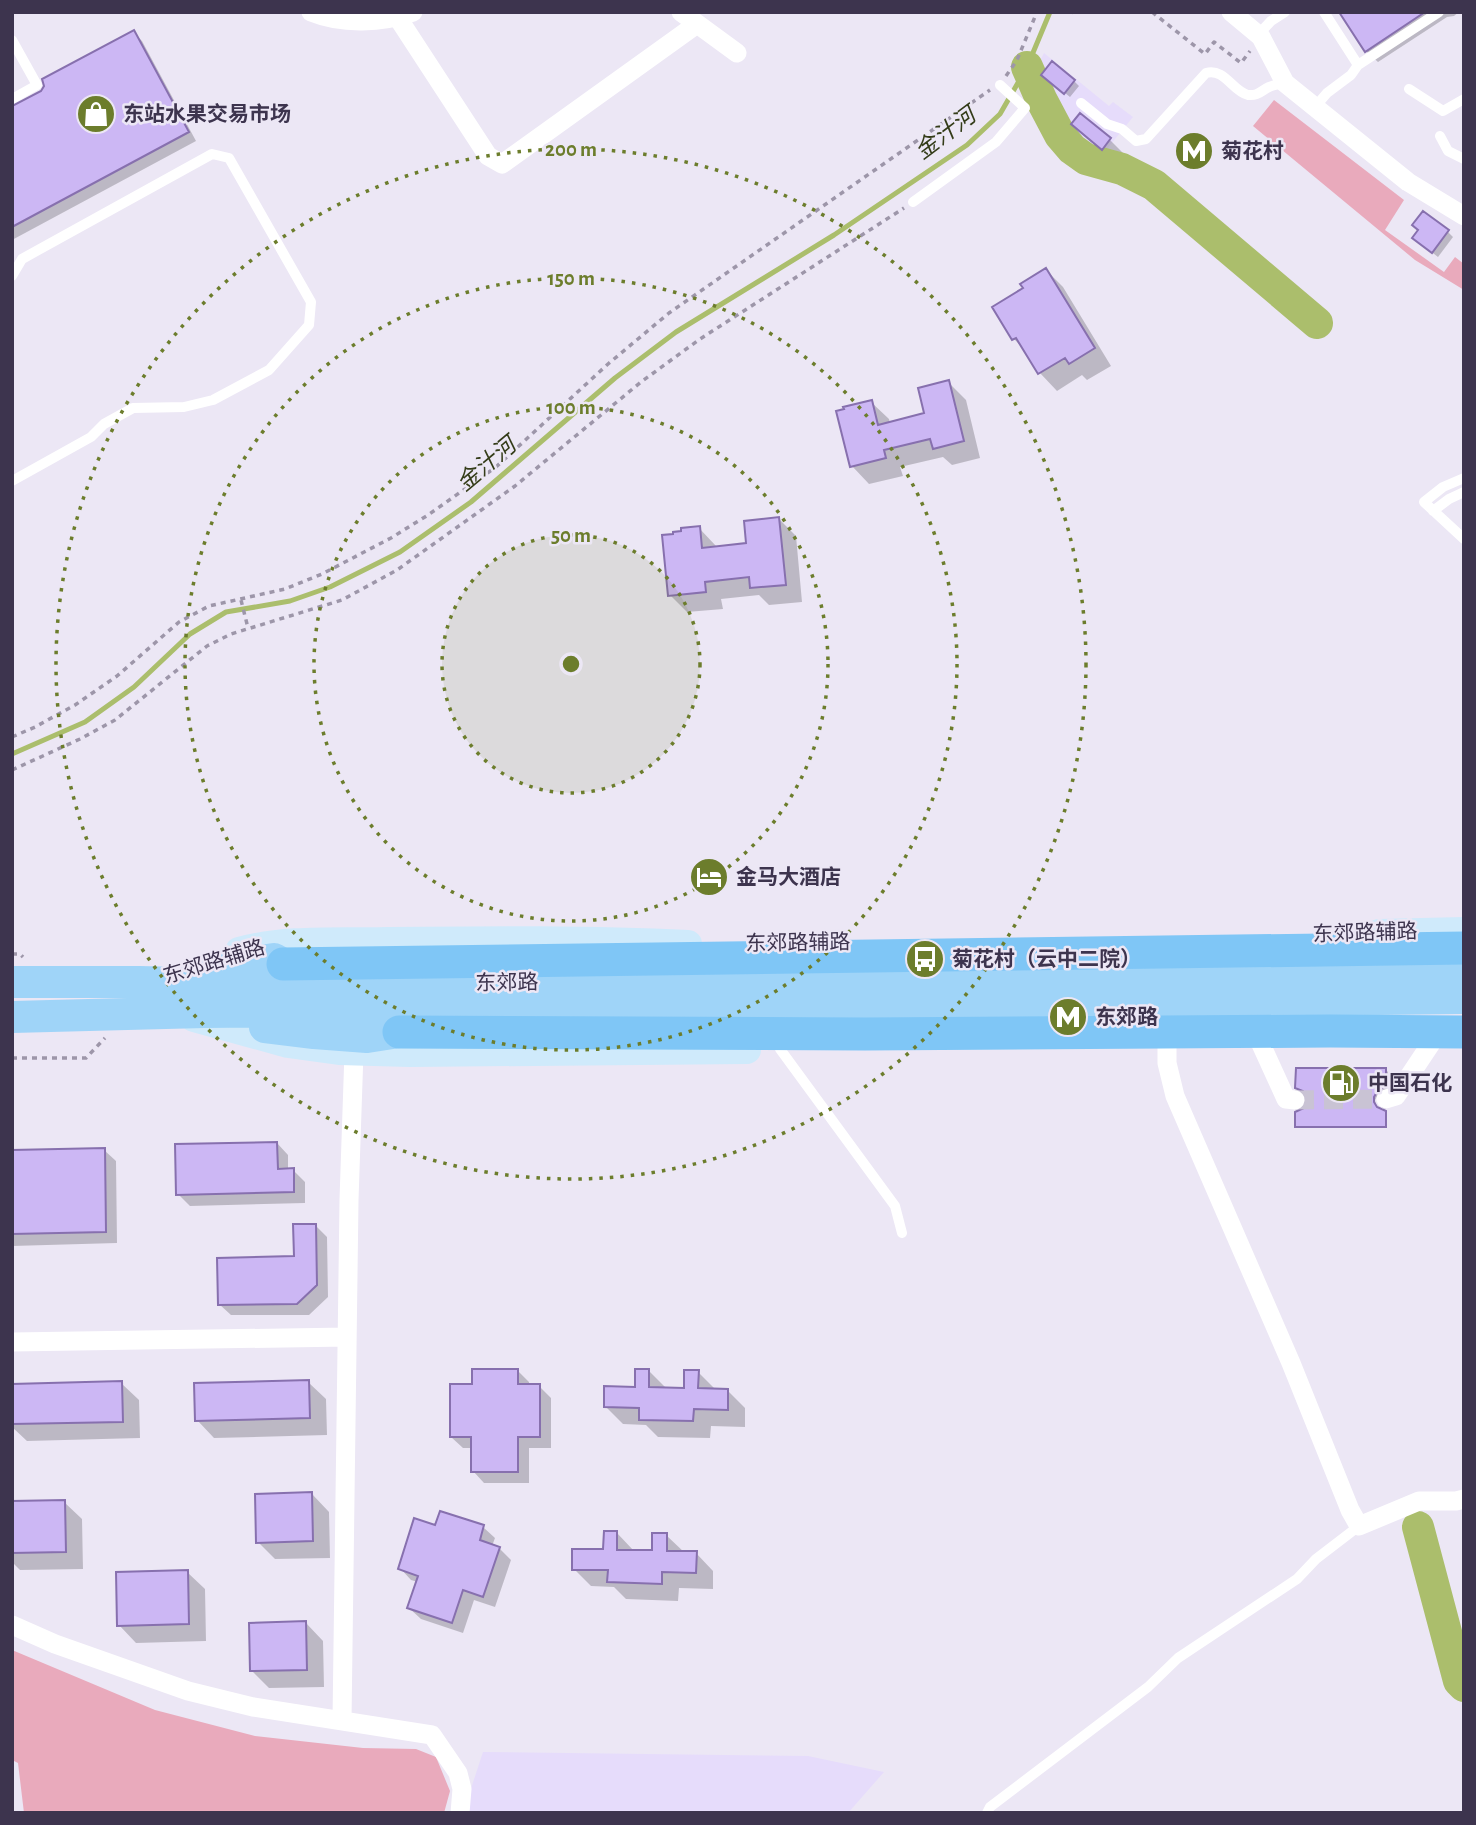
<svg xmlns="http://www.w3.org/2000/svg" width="1476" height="1825" viewBox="0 0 1476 1825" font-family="'Alegreya Sans','Noto Sans SC',sans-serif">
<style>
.built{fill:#e6dcfb}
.green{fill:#e9aabc}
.shadow{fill:#0003}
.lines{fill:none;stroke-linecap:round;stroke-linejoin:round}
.stream{stroke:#abbe6c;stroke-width:5}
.river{stroke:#abbe6c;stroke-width:32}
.building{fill:#ccb7f4;stroke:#8770ae;stroke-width:2}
.minor-tunnel{stroke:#c9c3d4;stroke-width:19;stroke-dasharray:19 10;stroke-linecap:butt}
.path{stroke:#9d96a9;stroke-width:3.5;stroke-dasharray:5 5;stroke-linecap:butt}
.service{stroke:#fff;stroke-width:10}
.minor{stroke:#fff;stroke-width:19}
.secondary{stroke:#cfeafb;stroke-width:28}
.primary{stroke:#9fd4f8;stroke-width:32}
.trunk{stroke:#7fc6f6;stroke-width:33}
.ring{fill:none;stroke:#6c7d2c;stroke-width:3.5;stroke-dasharray:3.5 7}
.labels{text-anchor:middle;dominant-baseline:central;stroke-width:5;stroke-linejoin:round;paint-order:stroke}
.poi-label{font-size:21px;font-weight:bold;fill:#3d344e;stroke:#ece7f5;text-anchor:start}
.street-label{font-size:21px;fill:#3d344e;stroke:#ece7f5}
.water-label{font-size:23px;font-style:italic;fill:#343c19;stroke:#ece7f5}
.centre{fill:#6c7d2c;stroke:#ece7f5;stroke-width:3.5}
.ring-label{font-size:21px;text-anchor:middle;font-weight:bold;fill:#6c7d2c;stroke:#ece7f5;stroke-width:5;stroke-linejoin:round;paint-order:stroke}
</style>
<rect width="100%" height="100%" fill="#ece7f5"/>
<path class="built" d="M1044,53l65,53 4,-4 20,15 -31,38 -19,-10 -17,-20 -25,-49 -1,-15z
M483,1752l325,4 76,16 -36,41h-385z"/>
<path class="green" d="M1274,100l130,100 -19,30 59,42 11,-15 9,7v26l-49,-30 -162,-134z
M12,1650l143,60 100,26 108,12 53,1 20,8 14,34 -6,22h-420l-6,-50 -6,-3z"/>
<path class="shadow" d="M1341,12h118l-5,4 -7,1 -69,45 -12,-11z
M133,32l9,9 54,100 -184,99v-133l32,-16z
M1049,80l25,1 5,5 -9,11z
M1074,124l36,16 17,17 -7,9 -29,-25z
M1448,232l5,5 -15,20 -18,-14z
M1046,270l17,17 48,79 -24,14 -5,-5 -25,16 -17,-18 -12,-20 -14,-14 -19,-32 30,-18z
M948,382l18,18 14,58 -28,7 -9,-8 -43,10 3,9 -34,8 -17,-18 19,-64 18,17 1,5 36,-9z
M779,519l17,17 6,66 -33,3 -10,-10 -38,4 2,10 -36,3 -17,-17 29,-67 17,18 1,2 31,-3z
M1386,1070l2,2v16l-8,4 -5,8 1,5 2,5 9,5v13h-88l-2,-2z
M277,1143l11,12v15h5l12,12v21l-115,3 -12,-12z
M104,1150l12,11 1,82 -105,3v-94z
M316,1226l11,11 1,60 -19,18h-78l-12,-11 77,-46z
M518,1371l11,11v4h10l12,12v50h-22v35h-45l-11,-12v-23h-10l-12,-11 22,-51z
M649,1371l18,18 18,1 13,-18 19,19h11l17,17v19l-34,-1 -1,12 -52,-1 -12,-12 -23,-1 -17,-17 31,-18z
M308,1382l18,17 1,36 -113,3 -17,-18z
M121,1383l18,17 1,38 -113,3 -15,-14v-41z
M312,1494l17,18 1,46 -55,1 -17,-17z
M64,1502l18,17 1,50 -63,1 -8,-8v-59z
M483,1527l12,11 -3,8 7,2 12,12 -16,47 -21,-7 -11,33 -42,-14 -12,-11 9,-26 -7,-2 -11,-12z
M617,1533l17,18 20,1 12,-17 19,18h11l17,18v18l-34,-1 -1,13 -52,-2 -12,-12 -23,-1 -17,-17 31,-18z
M187,1572l18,17 1,52 -70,2 -17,-18z
M306,1623l17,18 1,46 -55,1 -17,-17z"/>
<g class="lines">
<path class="stream" d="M12,754l73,-32 49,-35 56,-53 36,-22 64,-11 40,-14 70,-35 71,-50 144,-124 61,-46 158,-97 133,-90 33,-31 27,-47 23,-55"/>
<path class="river" d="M1027,67l14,32 19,36 12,14 14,10 36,10 32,16 163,138
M1418,1527l41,154 5,5"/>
</g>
<path class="building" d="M1339,12h86l-60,40z
M134,30l55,102 -177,95v-121l29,-15 3,-5 -2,-7z
M1052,61l23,19 -11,14 -23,-19z
M1080,113l31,25 -9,12 -31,-26z
M1423,211l26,19 -17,23 -20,-15 6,-8 -6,-5z
M1046,268l49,80 -26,16 -4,-6 -27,16 -22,-36 -4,2 -20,-33 31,-19 -3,-4z
M949,380l15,61 -31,8 -3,-10 -46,11 2,8 -36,9 -14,-56 8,-2 -1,-2 29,-7 6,25 46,-12 -6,-25z
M779,517l7,68 -36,3 -1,-11 -44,5 1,10 -38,4 -6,-61 11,-1v-2l8,-1v-3l19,-2 2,22 44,-5 -2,-22z
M1296,1068h90v18l-8,4 -4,7v5l3,5 9,4v16h-91v-15l9,-4 3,-7 -1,-6 -3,-4 -8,-3z
M277,1142l1,27 16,-1v24l-118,3 -1,-51z
M105,1148l1,84 -94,2v-84z
M293,1224h23l1,61 -20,19 -79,1 -1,-47 77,-2z
M472,1369h46v15h22v53h-22v35h-47v-35h-21v-53h22z
M635,1369h14v18l35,1v-18h15l-1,18 30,1v21l-34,-1 -1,12 -54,-1v-12l-35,-1v-21l31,1z
M309,1380l1,38 -115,3 -1,-38z
M122,1381l1,41 -111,2v-40z
M312,1492l1,49 -57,2 -1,-49z
M65,1500l1,52 -54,1v-52z
M440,1511l44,14 -4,15 20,7 -17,50 -20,-7 -11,33 -45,-15 11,-32 -20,-7 16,-51 21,7z
M604,1531h13v19h35v-17h15v18h30l-1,22 -34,-1v12l-55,-2 1,-12h-36v-21h31z
M188,1570l1,54 -72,2 -1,-54z
M306,1621l1,49 -57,1 -1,-48z"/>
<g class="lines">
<path class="minor-tunnel" d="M1295,1100l91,-1"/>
<path class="path" d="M1152,12l53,42 9,-12 27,21 9,-12
M1071,13l1,-1
M1006,76l11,-16 20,-48
M241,600l7,28
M12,737l23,-10 40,-22 42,-29 62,-54 30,-16 76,-17 37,-15 69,-36 37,-23 68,-48 112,-103 61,-51 321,-223
M12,770l68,-31 35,-19 92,-74 24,-12 111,-34 55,-30 118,-84 126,-104 59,-43 204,-131
M12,954h8l3,3
M12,1058h74l19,-20"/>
<path class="service" d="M1324,12l34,53 81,-53
M1258,35l13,-14 14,-9
M12,40l25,45 -25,14
M1409,89l34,22 21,-12
M1081,103l26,21 15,5 14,12 10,-2 60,-66c19,-5 26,18 42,22 10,1 13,-4 21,-8 4,-2 11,-3 16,-4
M1315,107l12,-14 24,-18 7,-10
M1440,136l8,15 16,8
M913,202l83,-60 29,-34 -25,-23
M12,276l10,-17 190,-105 17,4 82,144 -2,23 -40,45 -56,30 -29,7 -51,1 -29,16 -13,13 -79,44
M1464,478l-21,9 -19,15 40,37
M1433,511l16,-12 15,-7
M780,1049l115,157 7,27
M987,1813l3,-6 158,-120 30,-29 119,-79 19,-20 43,-33"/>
<path class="minor" d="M311,12c32,13 71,11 102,0
M681,12l56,41
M1231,12l30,25 24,46 123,99 56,34
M398,18l90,138 14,8 195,-140
M1260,1042l26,57 9,1
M1167,1043v20l8,33 116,267 59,147 9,16 60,-25h37l8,-2
M1386,1099l10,-3 38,-57
M12,1342l335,-5
M12,1625l43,19 133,47 65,16 179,28 26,38 4,16 -2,24
M342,1721l7,-521 5,-148"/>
<path class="secondary" d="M1379,933l85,-2
M239,951c46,-13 101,-9 149,-10 100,-1 200,-2 300,3
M194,1018l94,26 51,7 71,2 337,-3"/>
<path class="primary" d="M207,971l34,-7 33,-5 9,5
M12,982h127l163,4 1162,-16
M12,1017l192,-5 1260,-14
M265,1027l49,6 53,4 32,-5"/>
<path class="trunk" d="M283,964l1181,-16
M399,1032l466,2 465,-3 134,1"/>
</g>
<circle cx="571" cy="664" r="129" fill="#6c7d2c" fill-opacity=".12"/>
<g class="ring">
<circle cx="571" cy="664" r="129"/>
<circle cx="571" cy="664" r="257"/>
<circle cx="571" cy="664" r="386"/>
<circle cx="571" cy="664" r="515"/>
</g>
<defs>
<symbol id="shop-disc" viewBox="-11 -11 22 22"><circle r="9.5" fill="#6c7d2c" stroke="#ece7f5"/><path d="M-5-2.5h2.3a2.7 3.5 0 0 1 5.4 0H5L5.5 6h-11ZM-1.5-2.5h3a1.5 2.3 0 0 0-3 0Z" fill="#fff"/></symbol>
<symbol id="metro-disc" viewBox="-11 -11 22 22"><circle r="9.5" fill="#6c7d2c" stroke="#ece7f5"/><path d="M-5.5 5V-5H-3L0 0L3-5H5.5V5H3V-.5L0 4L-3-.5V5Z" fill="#fff"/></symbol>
<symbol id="hotel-disc" viewBox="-11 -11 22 22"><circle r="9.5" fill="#6c7d2c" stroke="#ece7f5"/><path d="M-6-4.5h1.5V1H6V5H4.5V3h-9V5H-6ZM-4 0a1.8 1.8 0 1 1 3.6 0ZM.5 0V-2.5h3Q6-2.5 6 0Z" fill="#fff"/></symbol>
<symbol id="bus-disc" viewBox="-11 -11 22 22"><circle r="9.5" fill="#6c7d2c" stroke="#ece7f5"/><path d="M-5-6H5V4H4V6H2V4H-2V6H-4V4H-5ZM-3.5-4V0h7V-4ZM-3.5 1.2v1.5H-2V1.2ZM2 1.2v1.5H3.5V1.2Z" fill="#fff"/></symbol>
<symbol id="fuel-disc" viewBox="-11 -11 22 22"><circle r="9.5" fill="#6c7d2c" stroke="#ece7f5"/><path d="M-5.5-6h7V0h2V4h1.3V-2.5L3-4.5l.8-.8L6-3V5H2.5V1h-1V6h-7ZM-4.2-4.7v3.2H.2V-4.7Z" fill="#fff"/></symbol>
</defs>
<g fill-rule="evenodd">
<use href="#shop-disc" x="74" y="92" width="44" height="44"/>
<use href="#metro-disc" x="1172" y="129" width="44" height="44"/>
<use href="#hotel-disc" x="687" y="855" width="44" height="44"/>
<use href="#bus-disc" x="903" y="937" width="44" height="44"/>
<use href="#metro-disc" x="1046" y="995" width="44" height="44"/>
<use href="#fuel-disc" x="1319" y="1061" width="44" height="44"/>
</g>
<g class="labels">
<g class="poi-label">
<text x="123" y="114">东站水果交易市场</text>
<text x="1221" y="151">菊花村</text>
<text x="736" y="877">金马大酒店</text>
<text x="952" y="959">菊花村（云中二院）</text>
<text x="1095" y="1017">东郊路</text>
<text x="1368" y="1083">中国石化</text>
</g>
<g class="street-label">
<text transform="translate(1365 933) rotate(-2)">东郊路辅路</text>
<text transform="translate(798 943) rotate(-1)">东郊路辅路</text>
<text transform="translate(214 962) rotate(-17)">东郊路辅路</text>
<text transform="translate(507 983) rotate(-1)">东郊路</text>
</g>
<g class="water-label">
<text transform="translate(946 134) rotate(-37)">金汁河</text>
<text transform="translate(487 465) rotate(-40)">金汁河</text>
</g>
</g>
<circle cx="571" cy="664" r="10" class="centre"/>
<g class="ring-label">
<text x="571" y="156">200 m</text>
<text x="571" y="285">150 m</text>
<text x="571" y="414">100 m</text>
<text x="571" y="542">50 m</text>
</g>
<rect width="1476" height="1825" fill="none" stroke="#3d344e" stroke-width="28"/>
</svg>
